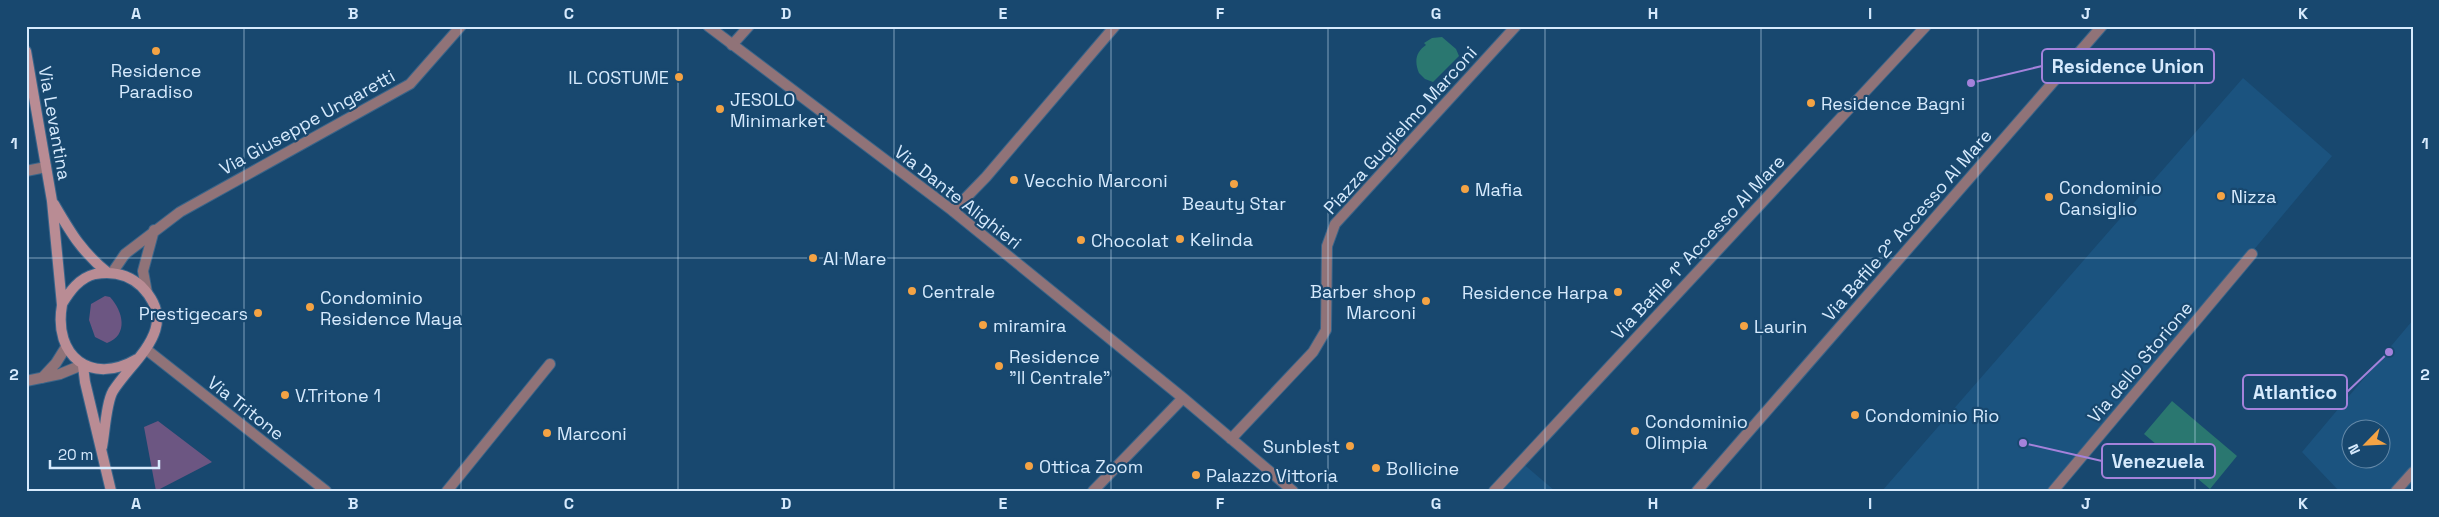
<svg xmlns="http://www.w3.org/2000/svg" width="2439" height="517" viewBox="0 0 2439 517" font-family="'Space Grotesk',sans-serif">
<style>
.built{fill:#1b537f;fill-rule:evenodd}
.green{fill:#6c5682}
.water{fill:#2a7770}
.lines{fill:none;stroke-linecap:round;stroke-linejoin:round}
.lane-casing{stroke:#3a6589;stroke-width:12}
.street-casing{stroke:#3a6589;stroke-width:12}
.secondary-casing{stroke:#3a6589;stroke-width:12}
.lane{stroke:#907378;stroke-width:10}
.street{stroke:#907378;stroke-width:10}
.secondary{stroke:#b98c94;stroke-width:10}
.grid{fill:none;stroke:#d6eafd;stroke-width:1;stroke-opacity:0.55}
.poi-dot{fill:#f4a344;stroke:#18486f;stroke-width:2}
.labels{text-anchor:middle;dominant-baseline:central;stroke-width:4.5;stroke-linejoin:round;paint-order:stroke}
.poi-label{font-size:18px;fill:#d6eafd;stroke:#18486f;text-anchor:start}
.street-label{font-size:18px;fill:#d6eafd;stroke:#18486f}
.leader{fill:none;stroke:#a482db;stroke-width:2}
.callout-dot{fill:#a482db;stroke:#18486f;stroke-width:2}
.callout{fill:#18486f;stroke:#a482db;stroke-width:2}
.callout-label{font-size:19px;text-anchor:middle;font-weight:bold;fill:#d6eafd}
.neatline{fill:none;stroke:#d6eafd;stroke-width:2}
.grid-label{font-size:16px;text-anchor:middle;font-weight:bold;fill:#d6eafd}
</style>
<rect width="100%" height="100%" fill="#18486f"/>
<path class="built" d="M2243,78l89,78 -279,335h-171z
M2413,320v171h-74l-37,-39zM2352,430h30v30h-30z
M1520,461l35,30h-61z"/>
<path class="green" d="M105,296l5,1c13,14 19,38 -3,46l-12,-6 -6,-17 2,-16z
M158,421l54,41 -56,29 -12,-64z"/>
<path class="water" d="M1442,37l14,12 3,7 -26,26 -8,-3 -6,-6c-5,-12 -3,-21 7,-28l-2,-2 8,-5z
M2172,401l65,55 -27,33 -66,-55z"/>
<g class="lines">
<defs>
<path id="lane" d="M732,45l17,-19
M26,171l20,-4
M953,211l33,-34 129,-151
M447,491l103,-127
M1494,491l432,-465
M1697,491l405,-465
M2396,491l17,-19"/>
<path id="street" d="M708,26l245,185 230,187 110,93
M112,273l13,-19 55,-42 230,-128 51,-58
M147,293l-4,-22 11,-41
M147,350l179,141
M42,378l14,-15 10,-16
M26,381l34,-7 22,-9
M1231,439l82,-87 13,-22 1,-84 8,-22 181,-198
M1093,491l90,-93
M2053,491l199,-237"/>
<path id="secondary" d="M26,51l26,150 10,104c-9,51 29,81 75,54
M54,204c17,29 27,47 54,69
M62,304c8,-13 17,-26 33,-30 17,-3 33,0 46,12 41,41 -7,72 -28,105 -7,12 -8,41 -11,56
M83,366l2,16 26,109"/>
</defs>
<use href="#lane" class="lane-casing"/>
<use href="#street" class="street-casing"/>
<use href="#secondary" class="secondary-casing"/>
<use href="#lane" class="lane"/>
<use href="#street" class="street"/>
<use href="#secondary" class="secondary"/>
</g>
<path class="grid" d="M244,26v465M461,26v465M678,26v465M894,26v465M1111,26v465M1328,26v465M1545,26v465M1761,26v465M1978,26v465M2195,26v465M26,258h2387"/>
<g class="poi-dot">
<circle cx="156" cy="51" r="5"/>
<circle cx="679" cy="77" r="5"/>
<circle cx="1811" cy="103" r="5"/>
<circle cx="720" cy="109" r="5"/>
<circle cx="1014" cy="180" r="5"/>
<circle cx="1234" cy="184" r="5"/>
<circle cx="1465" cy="189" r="5"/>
<circle cx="2221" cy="196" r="5"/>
<circle cx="2049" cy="197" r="5"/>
<circle cx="1180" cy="239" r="5"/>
<circle cx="1081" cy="240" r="5"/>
<circle cx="813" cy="258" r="5"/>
<circle cx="912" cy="291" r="5"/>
<circle cx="1618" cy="292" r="5"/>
<circle cx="1426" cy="301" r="5"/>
<circle cx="310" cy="307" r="5"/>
<circle cx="258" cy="313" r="5"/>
<circle cx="983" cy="325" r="5"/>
<circle cx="1744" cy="326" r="5"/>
<circle cx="999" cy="366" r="5"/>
<circle cx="285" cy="395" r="5"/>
<circle cx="1855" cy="415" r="5"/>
<circle cx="1635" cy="431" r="5"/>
<circle cx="547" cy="433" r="5"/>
<circle cx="1350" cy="446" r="5"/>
<circle cx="1029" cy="466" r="5"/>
<circle cx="1376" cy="468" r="5"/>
<circle cx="1196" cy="475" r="5"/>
</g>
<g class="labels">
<g class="poi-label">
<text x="156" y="70" text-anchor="middle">Residence<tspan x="156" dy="21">Paradiso</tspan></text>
<text x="669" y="77" text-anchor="end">IL COSTUME</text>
<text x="730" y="99">JESOLO<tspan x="730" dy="21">Minimarket</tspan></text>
<text x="1821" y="103">Residence Bagni</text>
<text x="1024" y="180">Vecchio Marconi</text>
<text x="2059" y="187">Condominio<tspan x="2059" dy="21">Cansiglio</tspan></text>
<text x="1475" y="189">Mafia</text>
<text x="2231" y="196">Nizza</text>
<text x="1234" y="203" text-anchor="middle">Beauty Star</text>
<text x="1190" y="239">Kelinda</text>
<text x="1091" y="240">Chocolat</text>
<text x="823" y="258">Al Mare</text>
<text x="922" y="291">Centrale</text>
<text x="1416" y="291" text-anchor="end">Barber shop<tspan x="1416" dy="21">Marconi</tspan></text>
<text x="1608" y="292" text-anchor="end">Residence Harpa</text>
<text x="320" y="297">Condominio<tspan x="320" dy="21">Residence Maya</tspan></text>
<text x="248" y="313" text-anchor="end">Prestigecars</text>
<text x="993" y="325">miramira</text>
<text x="1754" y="326">Laurin</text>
<text x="1009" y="356">Residence<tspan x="1009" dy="21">"Il Centrale"</tspan></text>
<text x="295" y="395">V.Tritone 1</text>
<text x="1865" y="415">Condominio Rio</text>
<text x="1645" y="421">Condominio<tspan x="1645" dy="21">Olimpia</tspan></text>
<text x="557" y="433">Marconi</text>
<text x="1340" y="446" text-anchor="end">Sunblest</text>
<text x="1039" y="466">Ottica Zoom</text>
<text x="1386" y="468">Bollicine</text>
<text x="1206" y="475">Palazzo Vittoria</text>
</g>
<g class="street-label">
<text transform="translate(307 122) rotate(-29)">Via Giuseppe Ungaretti</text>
<text transform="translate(55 123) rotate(80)">Via Levantina</text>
<text transform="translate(1400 130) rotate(-48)">Piazza Guglielmo Marconi</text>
<text transform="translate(958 197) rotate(38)">Via Dante Alighieri</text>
<text transform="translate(1907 225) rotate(-49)">Via Bafile 2° Accesso Al Mare</text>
<text transform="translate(1698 247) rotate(-47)">Via Bafile 1° Accesso Al Mare</text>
<text transform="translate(2140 362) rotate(-50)">Via dello Storione</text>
<text transform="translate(246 408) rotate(38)">Via Tritone</text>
</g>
</g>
<path class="leader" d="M1971 83L2042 66M2389 352L2347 392M2023 443L2102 461"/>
<g class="callout-dot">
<circle cx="1971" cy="83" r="5"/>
<circle cx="2389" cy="352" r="5"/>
<circle cx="2023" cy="443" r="5"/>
</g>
<g class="callout">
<rect x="2042" y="49" width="172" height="34" rx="5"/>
<rect x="2243" y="375" width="104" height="34" rx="5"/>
<rect x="2102" y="444" width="113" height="34" rx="5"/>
</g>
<g class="callout-label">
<text x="2128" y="73">Residence Union</text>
<text x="2295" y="399">Atlantico</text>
<text x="2158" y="468">Venezuela</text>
</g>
<rect width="2439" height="517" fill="none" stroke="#18486f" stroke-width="55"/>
<g transform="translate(2366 444) rotate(246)"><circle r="24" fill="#18486f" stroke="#6489a8"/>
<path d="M0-4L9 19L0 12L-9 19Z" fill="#f4a344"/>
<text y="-8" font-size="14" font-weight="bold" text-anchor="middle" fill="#d6eafd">N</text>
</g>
<path d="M50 460v8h109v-8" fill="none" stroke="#d6eafd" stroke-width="2.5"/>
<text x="58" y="460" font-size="15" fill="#d6eafd" stroke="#18486f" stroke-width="4" paint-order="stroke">20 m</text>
<rect x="28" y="28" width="2384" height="462" class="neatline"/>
<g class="grid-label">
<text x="136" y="19">A</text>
<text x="353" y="19">B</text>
<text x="569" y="19">C</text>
<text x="786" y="19">D</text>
<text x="1003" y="19">E</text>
<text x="1220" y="19">F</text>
<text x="1436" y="19">G</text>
<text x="1653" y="19">H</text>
<text x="1870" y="19">I</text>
<text x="2086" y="19">J</text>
<text x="2303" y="19">K</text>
<text x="14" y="149">1</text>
<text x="2425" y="149">1</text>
<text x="14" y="380">2</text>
<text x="2425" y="380">2</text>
<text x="136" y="509">A</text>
<text x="353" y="509">B</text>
<text x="569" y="509">C</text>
<text x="786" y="509">D</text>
<text x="1003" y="509">E</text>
<text x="1220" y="509">F</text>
<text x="1436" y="509">G</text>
<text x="1653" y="509">H</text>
<text x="1870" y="509">I</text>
<text x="2086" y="509">J</text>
<text x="2303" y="509">K</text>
</g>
</svg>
